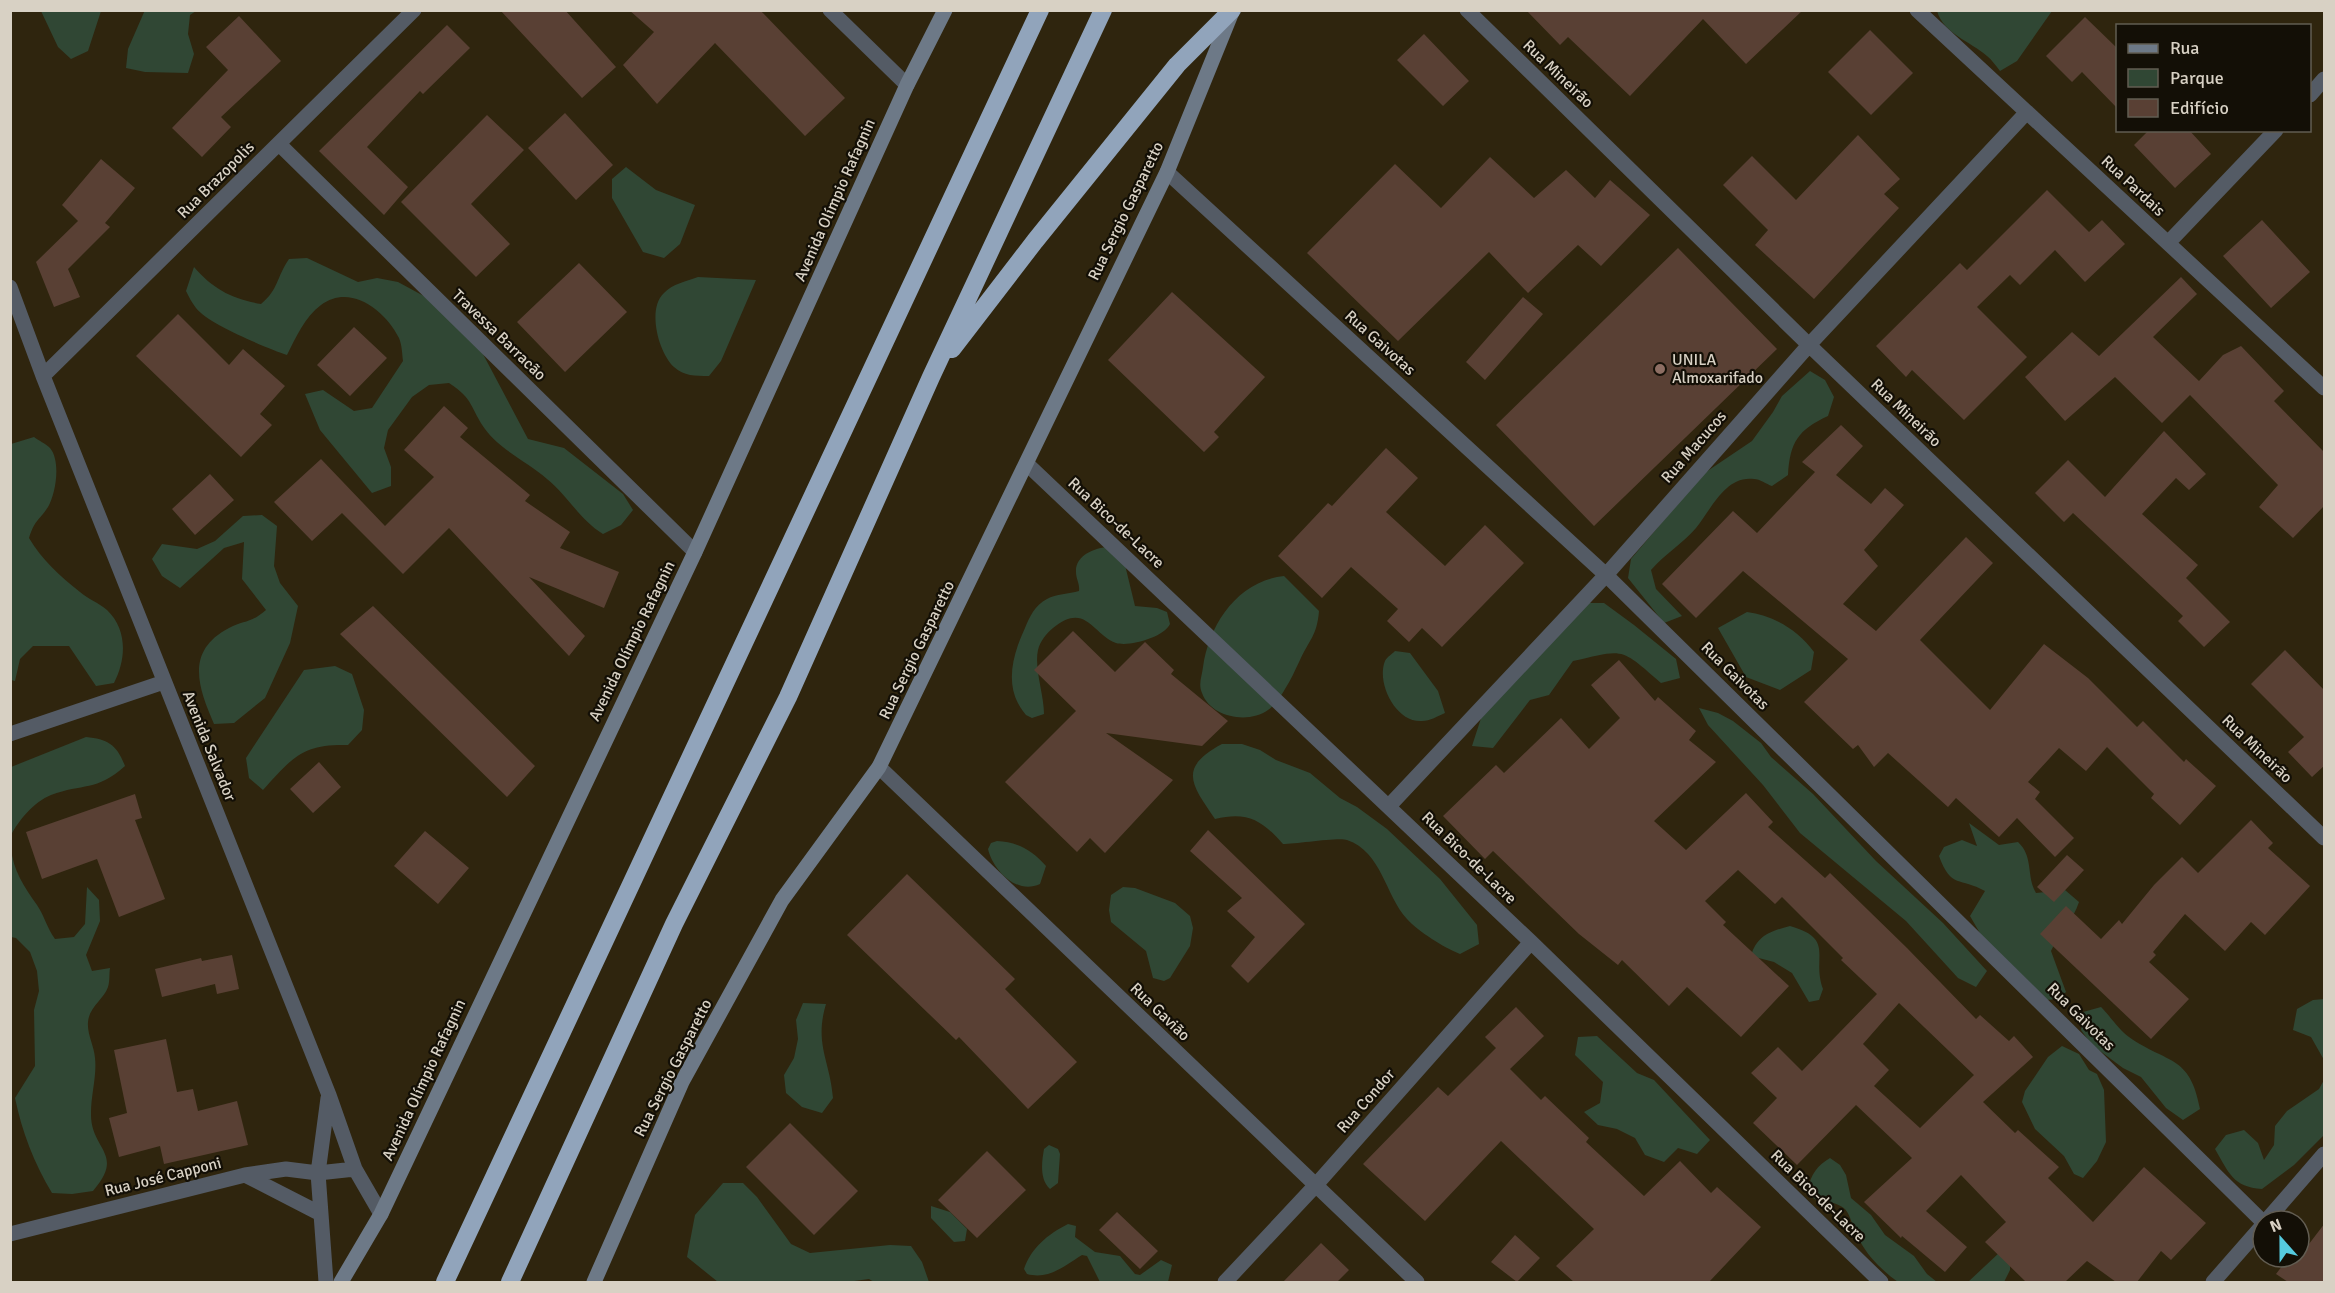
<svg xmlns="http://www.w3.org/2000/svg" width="2335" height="1293" viewBox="0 0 2335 1293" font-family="Signika,sans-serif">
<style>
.green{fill:#304734}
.building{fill:#594034;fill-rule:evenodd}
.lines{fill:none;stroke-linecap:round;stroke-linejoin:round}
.street{stroke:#545b65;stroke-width:15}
.secondary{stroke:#6d7987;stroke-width:15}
.highway{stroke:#91a4bb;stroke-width:18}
.education-dot{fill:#8d6e63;stroke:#130f06;stroke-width:2}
.labels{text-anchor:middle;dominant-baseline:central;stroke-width:4.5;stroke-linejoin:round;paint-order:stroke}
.street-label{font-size:16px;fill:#d8d1c4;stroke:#130f06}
.poi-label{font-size:16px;fill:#d8d1c4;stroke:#130f06;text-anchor:start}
</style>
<rect width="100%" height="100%" fill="#2f250e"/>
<path class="green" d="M145,10l51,1 -6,4 -2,19 6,20 -6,19 -43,-1 -19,-4 2,-19z
M41,11h60l-13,40 -17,8 -13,-12z
M1937,11v-1l115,1 -35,50 -17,10c-4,-5 -8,-11 -13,-15 -17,-15 -43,-22 -50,-45z
M626,167l30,23 39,15 -15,39 -16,14 -21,-6 -31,-54v-19z
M307,258l51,24 19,-4 21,4 35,19 42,38 53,100 36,9 59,46 10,16 -12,15 -18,9c-23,-14 -35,-38 -56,-55 -19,-17 -47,-29 -62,-50 -15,-21 -11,-30 -36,-46l-20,2 -17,12 -24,33 -4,18 7,19v19l-19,7 -52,-63 -15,-36 18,-4 31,21 18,-3 31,-47c-1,-8 -1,-16 -4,-23 -14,-28 -49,-55 -78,-33 -16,12 -25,32 -34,50 -20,-7 -79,-31 -91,-47 -4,-5 -7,-11 -10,-17l8,-24c19,22 38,32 67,37 18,-15 15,-26 28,-45z
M698,277l58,3 -35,81 -12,15c-14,0 -25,0 -35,-9 -16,-15 -27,-59 -10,-74 8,-9 23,-12 34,-16z
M1810,371l15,9 9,17 -6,19c-30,14 -38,26 -40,59l-16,11c-6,-2 -12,-7 -18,-7 -29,-4 -43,31 -58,49 -13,15 -31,26 -45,42l5,19 26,27 -18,7 -36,-45 3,-19 72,-85 49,-33 21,-29 9,-16z
M34,437c4,3 12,7 16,11 11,13 6,45 -2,59 -9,14 -13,12 -19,31 13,22 31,38 51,54 8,7 19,11 27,18 21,20 19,50 7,73l-18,3 -27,-40h-36l-13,13 -5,22 -4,-1v-236z
M262,515l15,11 -3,40 6,17 18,23 -8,37 -25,55 -31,25 -20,1c-16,-37 -29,-73 15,-96 15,-8 21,-4 37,-18l-24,-31 2,-37 -20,6 -44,40 -18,-12 -10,-17 10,-15 35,5 18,-8 28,-25z
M1107,547l18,18 10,41 22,2 10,4 3,12c-6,13 -40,23 -54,19 -23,-8 -30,-42 -63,-15 -6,5 -13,13 -15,22 -4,19 6,44 6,64l-12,4 -6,-3c-23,-26 -14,-59 -1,-87 5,-12 10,-23 22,-29 9,-5 22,-5 32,-8 1,-7 -3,-12 -3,-19 -1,-16 18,-24 31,-25z
M1284,576l35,35c-2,25 -10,29 -19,49 -5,10 -9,20 -15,29 -4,7 -10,16 -17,21 -19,14 -57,8 -66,-17 -4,-9 0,-17 1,-26 6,-43 35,-86 81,-91z
M1585,603h19l30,22 42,34 4,19 -19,5c-41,-36 -36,-34 -88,-22l-24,34 -19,5 -37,48 -21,-2 12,-37z
M1747,612c26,3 51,18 67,40l-3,18 -31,20 -34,-13 -28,-49z
M1395,651l15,2 28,38 7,22c-7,3 -15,8 -23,8 -26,2 -46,-38 -37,-60 2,-4 7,-7 10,-10z
M335,666l17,8 12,36 -2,20 -14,15c-46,-1 -55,12 -85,45l-14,-12 -3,-20 58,-88z
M1699,708l19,5 15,8 28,22 10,14 42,37 63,67 67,62 44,48 -11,16 -18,-9 -52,-57 -106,-88 -37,-48 -55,-60z
M86,737c22,2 31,8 39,29 -29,26 -42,17 -74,29 -17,7 -32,25 -40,40v-68z
M1222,744h20l18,6 16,10 34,13 30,25 17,9 30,22 53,50 37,46 2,19 -19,10c-17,-7 -41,-22 -53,-35 -22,-24 -25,-67 -60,-79 -8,-3 -51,4 -64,4 -21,-24 -36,-33 -68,-25 -23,-34 -38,-51 7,-75z
M1969,823l30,22 19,-3c16,15 8,34 18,51l29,-3 14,12c-6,19 -20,31 -28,49l15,41 -8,7 -12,1 -65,-65 -11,-19 15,-25c-25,-14 -34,-2 -46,-35l5,-9 18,-7 15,6z
M997,841c20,1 35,9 49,25l-6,18c-24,11 -47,-14 -52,-35l3,-6z
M11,848c2,22 13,39 26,57 7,10 10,23 18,34l19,-2 11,-13 2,-37 12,13 1,21 -14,34 6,16 18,-3c-1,6 0,13 -2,19 -4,12 -19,20 -20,35 -1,13 6,23 7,36 2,18 -4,36 -4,55 -1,37 35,40 2,78l-21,3 -20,-1c-18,-30 -30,-61 -37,-95l20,-32 -1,-56 5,-19 -2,-20 -7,-19 -14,-14 -5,-1z
M1123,887l12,1 40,15 15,13 3,12 -3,18 -20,32 -6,3 -11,-3 -7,-27 -35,-29 -2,-12 2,-15z
M1790,926c46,13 21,31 33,63l-4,11 -10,2 -17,-29 -18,-11 -23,-6c6,-21 20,-25 39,-30z
M2324,999v61l-13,-23 -18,-7 4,-21 16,-9z
M803,1003l23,1c-12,40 4,56 7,94l-11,15 -20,-6 -16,-14 -2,-18 10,-17 4,-19 -2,-19z
M2101,1007c9,9 18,23 28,30 38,27 61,17 71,72l-17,11 -17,-12 -25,-31 -18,-9 -31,-23 -11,-15 2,-18z
M1597,1036l40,37 17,7 56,60 -13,14 -19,-6 -14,14 -19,-7 -10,-17 -18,-9 -19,-4 -14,-13 16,-9 3,-21 -28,-27 3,-18z
M2062,1046l17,8 10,16 8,4 7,16 2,52 -9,19 -14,17 -9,-4 -10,-18 -29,-27 -13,-27 3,-11 23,-34z
M2324,1080v55l-30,30 -32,24c-29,-2 -33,-16 -47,-40l11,-14 18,-5 14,13 6,17 10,-15 1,-19 12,-15 32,-22z
M1049,1145l9,4 2,5 -2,29 -8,6c-11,-10 -8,-28 -6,-40z
M1830,1158l10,7 6,10 5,23 20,17 14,20 29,21 13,18 10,8h-39c-14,-10 -30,-25 -38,-41 -16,-32 -5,-35 -46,-42l-6,-10c3,-15 9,-23 22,-31z
M723,1183h20l14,14 34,47 19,9 80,-8 21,1 11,16 7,20h-55l-5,-3 -22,3h-129l-31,-25 8,-42z
M931,1206l19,6 17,17 -2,12 -11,1 -23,-24z
M1068,1224l8,2 -1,11 20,15 25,4 15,18 5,1 21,-15 11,5 -4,17h-68l-13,-26 -5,-1c-18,11 -33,25 -55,19l-3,-5c7,-21 24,-35 44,-45z
M2000,1252l10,7v11l-6,12h-36z"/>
<path class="building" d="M500,10h65l51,57 -34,31z
M629,10h131l85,88 -40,38 -90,-93 -58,61 -34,-39 31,-33z
M1526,10h277l-57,54 -43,-45 -73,77 -62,-59 -8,8z
M239,16l42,45 -60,56 10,10 -29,30 -30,-29 56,-58 -22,-23z
M2085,17l33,32v60l-36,-37 -10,10 -26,-26z
M447,25l23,23 -47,46 -3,-3 -53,56 41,40 -24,28 -65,-64z
M1870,30l43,43 -42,42 -43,-43z
M1424,34l45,47 -26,25 -46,-46z
M565,113l48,52 -37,35 -48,-52z
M487,115l37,35 -53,54 39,40 -34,33 -75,-75z
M2149,130h40l22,24 -36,34 -41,-43z
M1858,135l42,44 -16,15 15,14 -85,91 -59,-54 13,-15 -45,-45 29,-29 44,44z
M1490,157l44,41 32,-28 29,28 15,-18 40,35 -49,51 -23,-21 -50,48 -39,-41 -91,89 -91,-88 88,-89 46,44z
M101,159l34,29 -30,35 5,4 -42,42 12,28 -26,10 -18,-45 42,-41 -16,-16z
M2047,190l42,42 13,-12 23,24 -40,38 -30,-32 -35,35 -10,-10 -33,32 50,50 -63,63 -52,-50 -6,7 -30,-31 84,-83 7,7z
M2262,220l48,52 -39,36 -48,-52z
M1678,248l99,101 -183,177 -98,-101z
M579,263l48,49 -62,60 -48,-50z
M2181,277l16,17 -44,43 46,44 24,-26 18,-9 43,45 -10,10 51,52v52l-32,33 -34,-31 19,-22 -88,-90 -28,28 -47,-46 -50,44 -40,-44 47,-45 27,24z
M1172,292l93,85 -51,55 5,5 -15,15 -96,-92z
M1523,297l20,17 -58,66 -19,-18z
M178,314l51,51 14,-16 42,37 -25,28 12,11 -31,32 -105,-101z
M354,327l33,31 -37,38 -33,-31z
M444,406l24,22 -8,9 70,58 -5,6 45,31 -10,16 59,24 -15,36 -75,-31 56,59 -16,20 -120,-128 -46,46 -61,-61 -30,28 -38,-39 47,-43 64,67 49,-49 -30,-27z
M1841,425l22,21 -27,29 35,29 14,-16 19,17 -40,45 14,16 -35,38 33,27 90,-94 27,26 -73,77 70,70 54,-66 44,34 49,49 6,-6 41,41 2,-3 30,27 -36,39 -29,-27 3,-4 -47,-47 -21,24 -27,-23 -31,34 12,10 -5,7 39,39 -19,19 -38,-39 -18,19 -43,-39 -8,9 -60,-54 -14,14 -16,-22 -5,4 -49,-47 44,-43 -105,-88 -47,47 -34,-34 71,-73 24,22 58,-61 -13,-10z
M2164,431l42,43 -17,16 -13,-12 -34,36 56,51 -12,13 44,44 -26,25 -26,-26 5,-5 -110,-103 -9,9 -29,-29 33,-33 37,37z
M1386,448l32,30 -32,34 59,54 40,-41 39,38 -82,84 -20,-19 -13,14 -22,-21 11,-12 -47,-42 -29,31 -44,-42 50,-53 4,3z
M210,474l24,26 -39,35 -23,-26z
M373,606l162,160 -28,31 -167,-163z
M1073,631l42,41 30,-30 29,28 -3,4 57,47 -26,25 -96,-13 67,47 -68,73 -15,-15 -13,14 -72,-70 71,-71 -42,-41z
M2285,650l40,41v74l-13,12 -24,-25 16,-15 -53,-53z
M1619,660l36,41 3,-4 38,34 -7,9 27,22 -62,59 32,29 60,-57 27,29 -5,5 57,51 5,-5 77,75 69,71 4,-4 29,26 5,-5 19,21 -50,45 32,31 3,-3 41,37 -11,11 45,44 51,-55 62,56 -35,37 -10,-9 -24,31h-21l-29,-21 -22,21h-39l-41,-40 21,-20 -45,-47 -35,36 41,36 -22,25 -43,-36 -1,2 -37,-36 48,-44 -56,-53 -59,60 -44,-42 24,-25 -26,-25 27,-26 24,24 75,-77 -36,-34 2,-2 -61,-61 -7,7 -37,-34 -33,31 21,21 -3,3 66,61 -48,51 -54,-50 -18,19 -47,-46 -4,5 -39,-31 -86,-83 -8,8 -42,-43 53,-51 8,8 57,-55 28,31 31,-31 -29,-33zM1899,1003l75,72 -54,53 -46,-42 15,-16 -26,-26z
M319,762l22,25 -28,26 -23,-24z
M135,794l7,24 -7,2 30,79 -46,18 -22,-58 -55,20 -16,-47z
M2251,820l22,23 -5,5 42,38 -45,49 -14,-13 -26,29 -40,-37 -32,38 3,3 -7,7 40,37 -38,40 -111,-105 26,-28 35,33 18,-19 3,4 32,-39 28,-28 16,16z
M1208,830l97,94 -57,59 -17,-17 24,-29 -28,-26 15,-13 -52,-47z
M425,831l44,37 -31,36 -44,-38z
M2067,855l17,15 -30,32 -17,-15z
M907,874l108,105 -10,10 72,73 -49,47 -69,-72 -3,3 -109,-105z
M232,955l7,34 -22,5 -2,-10 -53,13 -7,-28 46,-11 1,3z
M1516,1007l28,29 -34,33 31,31 4,-4 44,42 -3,4 58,54 36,-35 31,32 6,-6 44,40 -52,55h-135l-18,-16 38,-37 -93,-88 -76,80 -62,-57 75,-77 10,9 48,-48 -11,-11z
M166,1039l11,53 16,-3 5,22 39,-10 11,44 -84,19 -4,-18 -41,11 -10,-39 18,-5 -13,-63z
M790,1123l68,68 -44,44 -68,-68z
M987,1151l39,39 -49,48 -39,-38z
M1117,1212l41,39 -18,18 -41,-39z
M2325,1223v59h-37l-12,-8 13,-17h10z
M1515,1235l25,23 -23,24 -26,-20z
M1321,1243l28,27 -12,12h-54z"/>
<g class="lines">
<path class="street" d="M830,10l77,75
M1467,10l342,335 515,493
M1917,10l407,378
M2310,95l14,-16
M279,144l416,408
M1167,172l439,403 657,647
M2168,243l108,-113
M10,287l33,89 286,719 26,74 26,45
M43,376l371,-366
M1027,464l504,478 350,340
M10,734l154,-52
M879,767l538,515
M1389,806l217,-231 203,-230 218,-233
M245,1175l74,38
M2266,1221l58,-67
M10,1234l235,-59 41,-6 32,4 37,-4
M326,1282l-8,-109 10,-75
M1225,1282l90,-96 216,-244
M2213,1282l50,-57"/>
<path class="secondary" d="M341,1282l40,-68 314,-662 212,-467 38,-75
M594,1282l88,-200 100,-182 97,-133 288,-595 65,-160"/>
<path class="highway" d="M952,349l83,-108 142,-176 55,-55
M445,1282l595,-1272
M510,1282l164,-358 114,-227 143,-320 172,-367"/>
</g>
<circle class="education-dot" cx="1660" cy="369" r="6"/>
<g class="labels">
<g class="street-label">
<text transform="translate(1558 74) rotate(44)">Rua Mineirão</text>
<text transform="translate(216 180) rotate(-45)">Rua Brazopolis</text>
<text transform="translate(2133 186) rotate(43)">Rua Pardais</text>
<text transform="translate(835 200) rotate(-66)">Avenida Olímpio Rafagnin</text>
<text transform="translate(1126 211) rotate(-64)">Rua Sergio Gasparetto</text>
<text transform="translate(499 335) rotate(44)">Travessa Barracão</text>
<text transform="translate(1380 343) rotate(42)">Rua Gaivotas</text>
<text transform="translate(1906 413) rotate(44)">Rua Mineirão</text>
<text transform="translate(1694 447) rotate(-49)">Rua Macucos</text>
<text transform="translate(1116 523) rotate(43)">Rua Bico-de-Lacre</text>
<text transform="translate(632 641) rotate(-64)">Avenida Olímpio Rafagnin</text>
<text transform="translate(917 650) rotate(-64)">Rua Sergio Gasparetto</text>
<text transform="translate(1735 676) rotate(45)">Rua Gaivotas</text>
<text transform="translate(209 746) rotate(68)">Avenida Salvador</text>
<text transform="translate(2257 749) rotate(44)">Rua Mineirão</text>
<text transform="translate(1469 858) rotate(44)">Rua Bico-de-Lacre</text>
<text transform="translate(1160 1012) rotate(44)">Rua Gavião</text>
<text transform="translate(2081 1017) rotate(45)">Rua Gaivotas</text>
<text transform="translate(673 1068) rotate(-63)">Rua Sergio Gasparetto</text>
<text transform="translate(424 1080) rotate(-65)">Avenida Olímpio Rafagnin</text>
<text transform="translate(1366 1101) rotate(-49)">Rua Condor</text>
<text transform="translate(163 1177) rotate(-14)">Rua José Capponi</text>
<text transform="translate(1818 1196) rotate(44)">Rua Bico-de-Lacre</text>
</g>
<g class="poi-label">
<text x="1672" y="360">UNILA<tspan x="1672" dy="18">Almoxarifado</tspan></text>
</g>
</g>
<rect width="2335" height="1293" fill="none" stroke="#d8d1c4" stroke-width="24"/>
<rect x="2116" y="24" width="195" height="108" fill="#130f06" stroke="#625d52" stroke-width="1.5"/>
<rect x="2128" y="44" width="30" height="9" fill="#6d7987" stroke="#625d52" stroke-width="1.5"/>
<text x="2170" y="54" font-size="18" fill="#d8d1c4">Rua</text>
<rect x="2128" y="69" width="30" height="18" fill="#304734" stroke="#625d52" stroke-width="1.5"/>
<text x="2170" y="84" font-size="18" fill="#d8d1c4">Parque</text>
<rect x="2128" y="99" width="30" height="18" fill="#594034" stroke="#625d52" stroke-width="1.5"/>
<text x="2170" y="114" font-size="18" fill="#d8d1c4">Edifício</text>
<g transform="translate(2281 1239) rotate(339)"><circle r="28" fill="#130f06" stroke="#625d52" stroke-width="1.5"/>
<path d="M0-4.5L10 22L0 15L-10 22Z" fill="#55cadf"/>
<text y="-9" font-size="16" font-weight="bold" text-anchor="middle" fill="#d8d1c4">N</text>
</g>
</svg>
